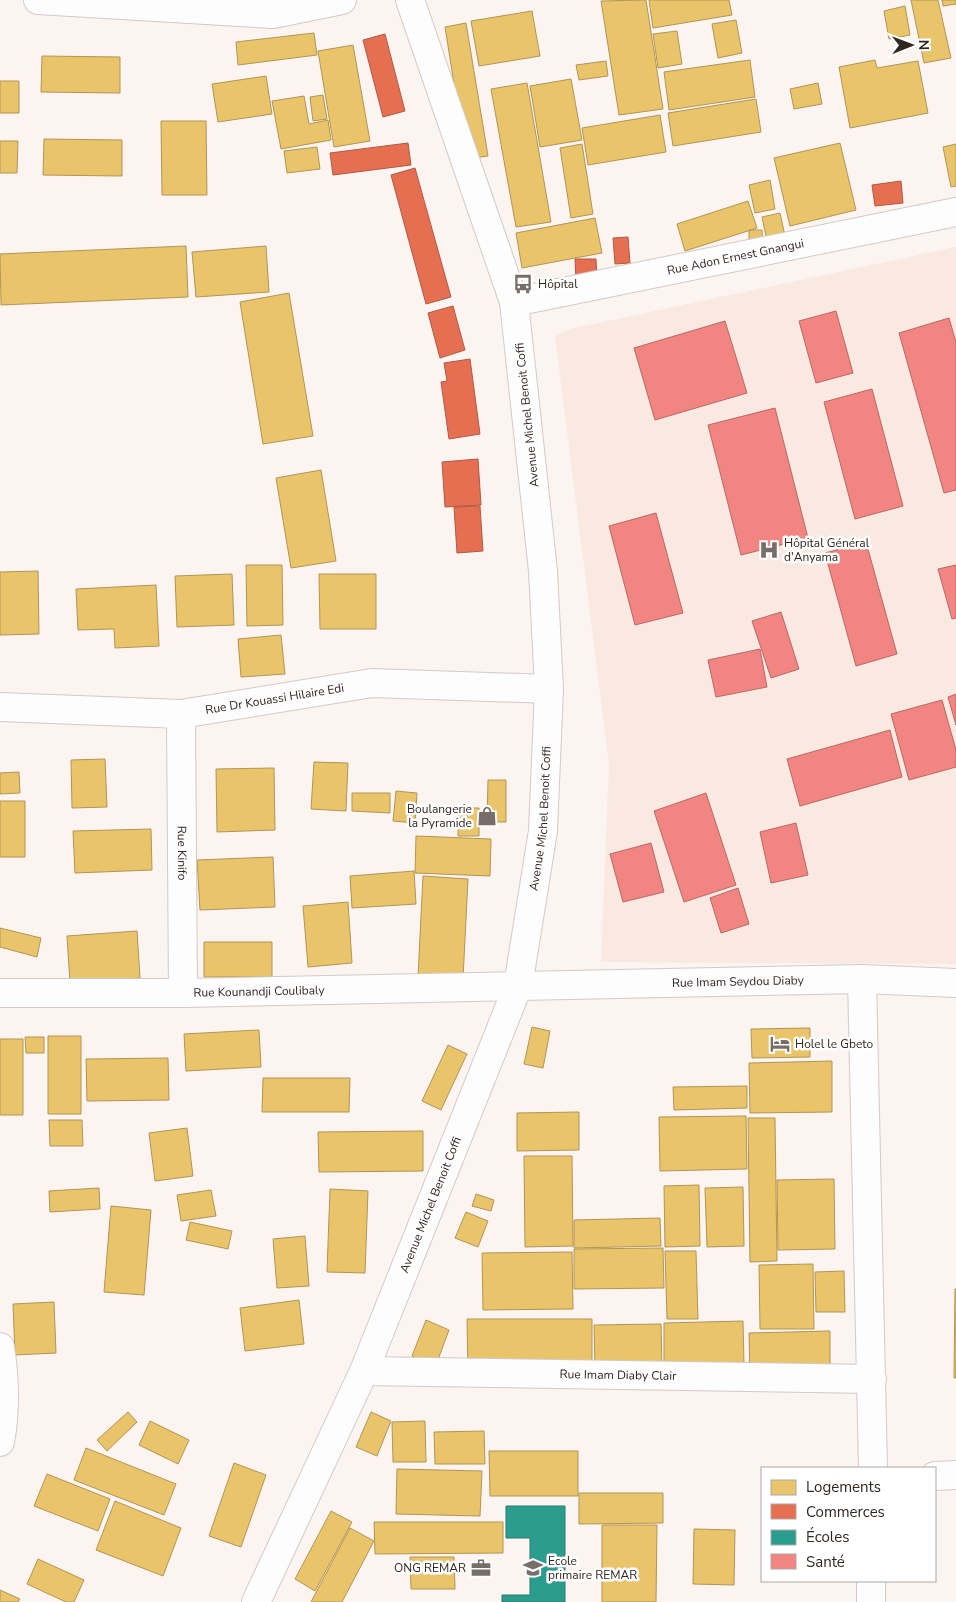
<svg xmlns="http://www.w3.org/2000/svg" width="956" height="1602" viewBox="0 0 956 1602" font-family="'Nunito Sans',sans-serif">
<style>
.built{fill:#f9e9e1}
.homes{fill:#e9c46a;stroke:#b29554}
.shops{fill:#e76f51;stroke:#b05942}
.schools{fill:#2a9d8f;stroke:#2c796e}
.health{fill:#f28482;stroke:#b86865}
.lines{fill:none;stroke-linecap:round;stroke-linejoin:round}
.minor-casing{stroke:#d2cac6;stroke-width:30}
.tertiary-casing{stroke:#d2cac6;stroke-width:30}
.minor{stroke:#fefdfd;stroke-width:28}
.tertiary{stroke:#fefdfd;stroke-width:28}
.labels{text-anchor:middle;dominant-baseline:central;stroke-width:5;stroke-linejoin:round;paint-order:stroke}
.street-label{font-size:12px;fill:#312620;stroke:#fff}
.poi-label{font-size:12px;fill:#312620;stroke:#fff;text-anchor:start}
</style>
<rect width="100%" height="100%" fill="#fbf4f1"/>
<path class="built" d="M956,247v717l-355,-2 8,-198 -54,-428 15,-7z"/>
<path class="homes" d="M646,0l17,109 -44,6 -18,-114z
M649,0h80l3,15 -79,13z
M911,0h27l13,58 -27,5z
M942,0h14v4l-13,2z
M905,6l5,29 -21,4 -5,-28z
M532,11l8,45 -61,10 -8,-45z
M736,20l6,33 -24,5 -6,-34z
M466,23l22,133 -22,3 -21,-132z
M677,31l5,33 -24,4 -5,-34z
M314,33l3,22 -79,10 -2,-23z
M353,45l17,96 -36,6 -16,-96z
M42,56l78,1v36l-79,-1z
M750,60l5,37 -86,13 -5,-38z
M875,60l2,8 41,-7 10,52 -78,15 -11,-61z
M606,61l2,15 -29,4 -3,-15z
M266,76l6,38 -54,8 -6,-38z
M571,79l11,61 -42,7 -10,-61z
M0,81h19v32h-19z
M527,83l24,139 -35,5 -25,-138z
M818,83l4,21 -28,5 -4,-20z
M323,95l4,24 -14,2 -3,-24z
M304,96l5,28 19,-4 3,20 -50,9 -9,-48z
M756,99l5,33 -88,14 -5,-33z
M660,115l6,37 -78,13 -6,-37z
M161,121h45l1,74h-45z
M44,139l78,1v36l-79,-1z
M0,141h18l-1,32h-17z
M840,143l16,67 -66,16 -16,-68z
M582,144l11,70 -22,4 -11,-70z
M956,144v42l-5,1 -8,-40z
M317,147l3,22 -33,4 -3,-22z
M770,180l5,29 -20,4 -6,-28z
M748,201l9,27 -72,23 -8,-27z
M780,213l5,23 -18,5 -5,-24z
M595,218l7,35 -80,15 -6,-35z
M749,230h13l1,17 -14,1z
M186,246l2,51 -187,8 -1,-51z
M266,246l3,46 -73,5 -4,-45z
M289,293l24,143 -50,8 -23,-142z
M321,470l15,91 -45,7 -15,-90z
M246,565h36l1,60 -36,1z
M38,571l1,63 -39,1v-63z
M232,574l2,51 -57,2 -2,-51z
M319,574h57v55h-56z
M156,585l3,61 -44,2 -1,-19 -36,1 -2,-41z
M281,635l4,39 -44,3 -3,-38z
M105,759l2,48 -35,1 -1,-48z
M314,762l34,1 -2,48 -35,-2z
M274,768l1,62 -58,2 -1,-63z
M19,772l1,21 -20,1v-21z
M488,780h18v42h-19z
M396,791l21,2 -2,30 -22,-2z
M352,793h38v20l-38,-2z
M0,801h25v56h-25z
M458,808h21v28h-21z
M151,829l1,41 -77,3 -2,-42z
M416,836l75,3 -1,37 -75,-3z
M273,857l2,50 -75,3 -3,-50z
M414,871l2,33 -64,4 -2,-32z
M423,876l45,3 -5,100 -45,-2z
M348,902l4,61 -44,4 -5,-61z
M0,928l41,10 -4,19 -37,-10z
M137,931l3,47 -70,5 -3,-47z
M204,942h68v35h-68z
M532,1027l18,4 -7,37 -19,-4z
M810,1028v29l-58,1 -1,-29z
M259,1030l2,37 -75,4 -2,-37z
M48,1036h33v78h-33z
M25,1037h19v16h-18z
M0,1039h23v76h-23z
M448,1045l19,9 -26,56 -19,-9z
M168,1058l1,42 -82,1 -1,-42z
M832,1061v51l-82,1 -1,-50z
M263,1078h87l-1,34h-87z
M747,1086v22l-73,2 -1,-23z
M579,1112v38l-62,1v-38z
M746,1116l1,53 -87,2 -1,-54z
M748,1118h27l2,143 -27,1z
M49,1120h33l1,26h-33z
M187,1128l6,48 -38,5 -6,-48z
M423,1131v40l-104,1 -1,-40z
M524,1156h48l1,90 -48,1z
M834,1179l1,70 -57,1 -1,-70z
M699,1185l1,61 -35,1 -1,-61z
M743,1187l1,59 -37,1 -2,-59z
M99,1188l1,21 -50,3 -1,-21z
M330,1189l38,2 -3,82 -38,-1z
M211,1190l5,26 -35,5 -4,-26z
M476,1194l18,6 -3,11 -19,-5z
M111,1206l40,4 -7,85 -40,-3z
M466,1212l22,9 -10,26 -23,-9z
M660,1218l1,28 -87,2v-28z
M190,1222l42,9 -4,18 -42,-9z
M305,1236l4,50 -32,2 -4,-49z
M663,1248l1,40 -90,1v-40z
M665,1251h31l2,68h-31z
M572,1252l1,57 -90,1 -1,-57z
M813,1264l1,65h-54l-1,-64z
M844,1271l1,41h-29l-1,-40z
M955,1289h1v89h-2z
M299,1300l5,44 -59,7 -5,-43z
M54,1302l2,51 -41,2 -2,-51z
M467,1319h125v52h-124z
M426,1320l23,10 -13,35 -24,-9z
M743,1321l1,43 -80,1v-42z
M661,1324l1,45 -67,1 -1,-45z
M830,1331v42l-80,1 -1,-41z
M128,1412l9,10 -30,29 -10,-11z
M371,1412l20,9 -14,35 -21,-9z
M150,1421l39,19 -11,24 -39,-19z
M425,1421l1,41h-33l-1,-40z
M484,1431l1,33h-50l-1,-32z
M86,1448l90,36 -12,31 -90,-35z
M489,1451h89v45h-88z
M234,1463l32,12 -25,72 -32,-11z
M397,1469l85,2 -2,45 -84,-2z
M47,1474l63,25 -12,32 -64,-25z
M579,1493h84v30l-84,1z
M115,1501l66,27 -18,48 -67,-26z
M331,1511l21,11 -37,69 -20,-12z
M374,1522h129v31l-128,1z
M602,1525h55l-1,77h-54z
M350,1528l24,13 -32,61h-31z
M694,1529l41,1 -1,55 -41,-1z
M410,1557h44l1,32h-44z
M38,1559l46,21 -10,22h-8l-39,-18z
M0,1590l20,9 -2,3h-18z"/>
<path class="shops" d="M385,34l20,77 -22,6 -20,-77z
M408,143l3,22 -78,10 -3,-22z
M415,168l36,129 -25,7 -35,-129z
M901,181l2,22 -28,3 -3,-21z
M628,237l2,26 -15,1 -2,-26z
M575,259h21l1,22 -21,1z
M453,306l12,44 -25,8 -12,-45z
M470,359l10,75 -31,5 -8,-57 6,-1 -3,-18z
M478,459l3,46 -36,2 -3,-45z
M480,506l3,45 -26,2 -3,-46z"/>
<path class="schools" d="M506,1506h59v96h-63v-7h28v-57h-24z"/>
<path class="health" d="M836,311l17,62 -37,10 -17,-62z
M949,318l7,24v148l-12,3 -45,-160z
M725,321l22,72 -92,27 -21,-72z
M872,389l31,117 -48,13 -31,-117z
M775,408l33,130 -67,17 -33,-130z
M656,513l27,100 -48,12 -26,-99z
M866,542l31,112 -41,12 -31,-113z
M956,565v53l-4,1 -14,-50z
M781,612l18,57 -28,9 -19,-57z
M760,649l7,38 -51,10 -8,-37z
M956,694v31l-8,-28z
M942,700l14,50v17l-47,13 -18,-66z
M890,730l12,47 -102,29 -13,-47z
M706,793l30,92 -52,17 -30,-91z
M796,823l12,52 -37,8 -11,-51z
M651,843l13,49 -41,10 -13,-48z
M738,888l11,36 -28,9 -11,-35z"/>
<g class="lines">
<defs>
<g id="minor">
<path d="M38,0l235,14 69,-14"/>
<path id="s1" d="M514,302l442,-90"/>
<path id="s2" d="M0,707l181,7 191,-31 177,6"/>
<path id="s3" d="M181,714l2,279"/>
<path d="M862,979l11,489"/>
<path id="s4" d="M0,993h183l679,-14 94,4"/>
<path d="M0,1347c5,32 6,63 0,95"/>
<path id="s5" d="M364,1371l508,8"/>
<path d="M935,1476l21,-1"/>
<path d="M871,1602v-21"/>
</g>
<g id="tertiary">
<path id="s6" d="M256,1602l108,-231 154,-385 25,-155 6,-142 -6,-118 -29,-269 -104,-302"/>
</g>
</defs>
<use href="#minor" class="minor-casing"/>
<use href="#tertiary" class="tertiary-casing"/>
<use href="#minor" class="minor"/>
<use href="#tertiary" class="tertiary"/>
</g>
<defs>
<symbol id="bus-bare" viewBox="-9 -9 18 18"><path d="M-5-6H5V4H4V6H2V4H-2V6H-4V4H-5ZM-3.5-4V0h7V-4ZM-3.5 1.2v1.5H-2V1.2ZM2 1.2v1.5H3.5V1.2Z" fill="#786e69" stroke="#fff" stroke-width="2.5" paint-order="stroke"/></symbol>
<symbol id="hospital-bare" viewBox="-9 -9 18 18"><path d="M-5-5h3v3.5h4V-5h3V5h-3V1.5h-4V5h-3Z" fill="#786e69" stroke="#fff" stroke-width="2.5" paint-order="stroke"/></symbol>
<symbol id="shop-bare" viewBox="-9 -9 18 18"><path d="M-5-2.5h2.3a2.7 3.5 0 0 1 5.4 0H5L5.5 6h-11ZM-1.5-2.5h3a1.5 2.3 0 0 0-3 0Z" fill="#786e69" stroke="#fff" stroke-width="2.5" paint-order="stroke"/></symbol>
<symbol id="hotel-bare" viewBox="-9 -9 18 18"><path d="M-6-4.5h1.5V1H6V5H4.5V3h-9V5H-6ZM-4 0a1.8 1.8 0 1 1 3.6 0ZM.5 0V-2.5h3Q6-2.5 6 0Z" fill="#786e69" stroke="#fff" stroke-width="2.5" paint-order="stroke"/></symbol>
<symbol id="office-bare" viewBox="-9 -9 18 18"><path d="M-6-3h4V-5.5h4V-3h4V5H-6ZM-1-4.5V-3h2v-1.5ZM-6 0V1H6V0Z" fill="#786e69" stroke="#fff" stroke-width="2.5" paint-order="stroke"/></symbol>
<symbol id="school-bare" viewBox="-9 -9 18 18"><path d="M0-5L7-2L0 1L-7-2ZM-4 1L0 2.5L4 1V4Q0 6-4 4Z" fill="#786e69" stroke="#fff" stroke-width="2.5" paint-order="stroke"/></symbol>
</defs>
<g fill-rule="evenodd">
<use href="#bus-bare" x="509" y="270" width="28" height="28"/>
<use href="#hospital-bare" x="755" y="536" width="28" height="28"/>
<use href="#shop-bare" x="473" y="802" width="28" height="28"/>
<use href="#hotel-bare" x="766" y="1030" width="28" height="28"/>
<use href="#office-bare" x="467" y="1554" width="28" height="28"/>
<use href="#school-bare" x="519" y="1554" width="28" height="28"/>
</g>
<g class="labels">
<g class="street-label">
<text stroke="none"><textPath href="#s1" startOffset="226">Rue Adon Ernest Gnangui</textPath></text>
<text transform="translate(527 415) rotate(-96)">Avenue Michel Benoit Coffi</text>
<text stroke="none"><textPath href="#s2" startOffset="276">Rue Dr Kouassi Hilaire Edi</textPath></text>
<text stroke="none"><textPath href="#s6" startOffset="839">Avenue Michel Benoit Coffi</textPath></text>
<text stroke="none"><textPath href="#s3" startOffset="139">Rue Kinifo</textPath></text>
<text stroke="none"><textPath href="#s4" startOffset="738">Rue Imam Seydou Diaby</textPath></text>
<text stroke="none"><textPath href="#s4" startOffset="259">Rue Kounandji Coulibaly</textPath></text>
<text stroke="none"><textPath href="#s6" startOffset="434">Avenue Michel Benoit Coffi</textPath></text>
<text stroke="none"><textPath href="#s5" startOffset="254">Rue Imam Diaby Clair</textPath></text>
</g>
<g class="poi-label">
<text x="538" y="284">Hôpital</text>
<text x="784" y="543">Hôpital Général<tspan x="784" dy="14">d'Anyama</tspan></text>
<text x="472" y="809" text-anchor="end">Boulangerie<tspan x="472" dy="14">la Pyramide</tspan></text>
<text x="795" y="1044">Holel le Gbeto</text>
<text x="548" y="1561">Ecole<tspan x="548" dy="14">primaire REMAR</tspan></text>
<text x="466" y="1568" text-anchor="end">ONG REMAR</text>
</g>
</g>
<rect x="761" y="1467" width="175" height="115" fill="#ffffff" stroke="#ada8a6"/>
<rect x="771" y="1480" width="25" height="15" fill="#e9c46a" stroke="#ada8a6"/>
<text x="806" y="1492" font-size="15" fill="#312620">Logements</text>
<rect x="771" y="1504" width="25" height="15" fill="#e76f51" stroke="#ada8a6"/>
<text x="806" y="1517" font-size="15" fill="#312620">Commerces</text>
<rect x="771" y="1530" width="25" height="15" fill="#2a9d8f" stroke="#ada8a6"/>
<text x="806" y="1542" font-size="15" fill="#312620">Écoles</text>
<rect x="771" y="1554" width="25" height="15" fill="#f28482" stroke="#ada8a6"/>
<text x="806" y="1567" font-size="15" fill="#312620">Santé</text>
<g transform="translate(911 45) rotate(89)" stroke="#ffffff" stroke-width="4" paint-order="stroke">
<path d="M0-4L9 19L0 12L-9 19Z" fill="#312620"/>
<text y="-8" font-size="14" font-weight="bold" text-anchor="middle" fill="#312620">N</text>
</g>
</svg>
